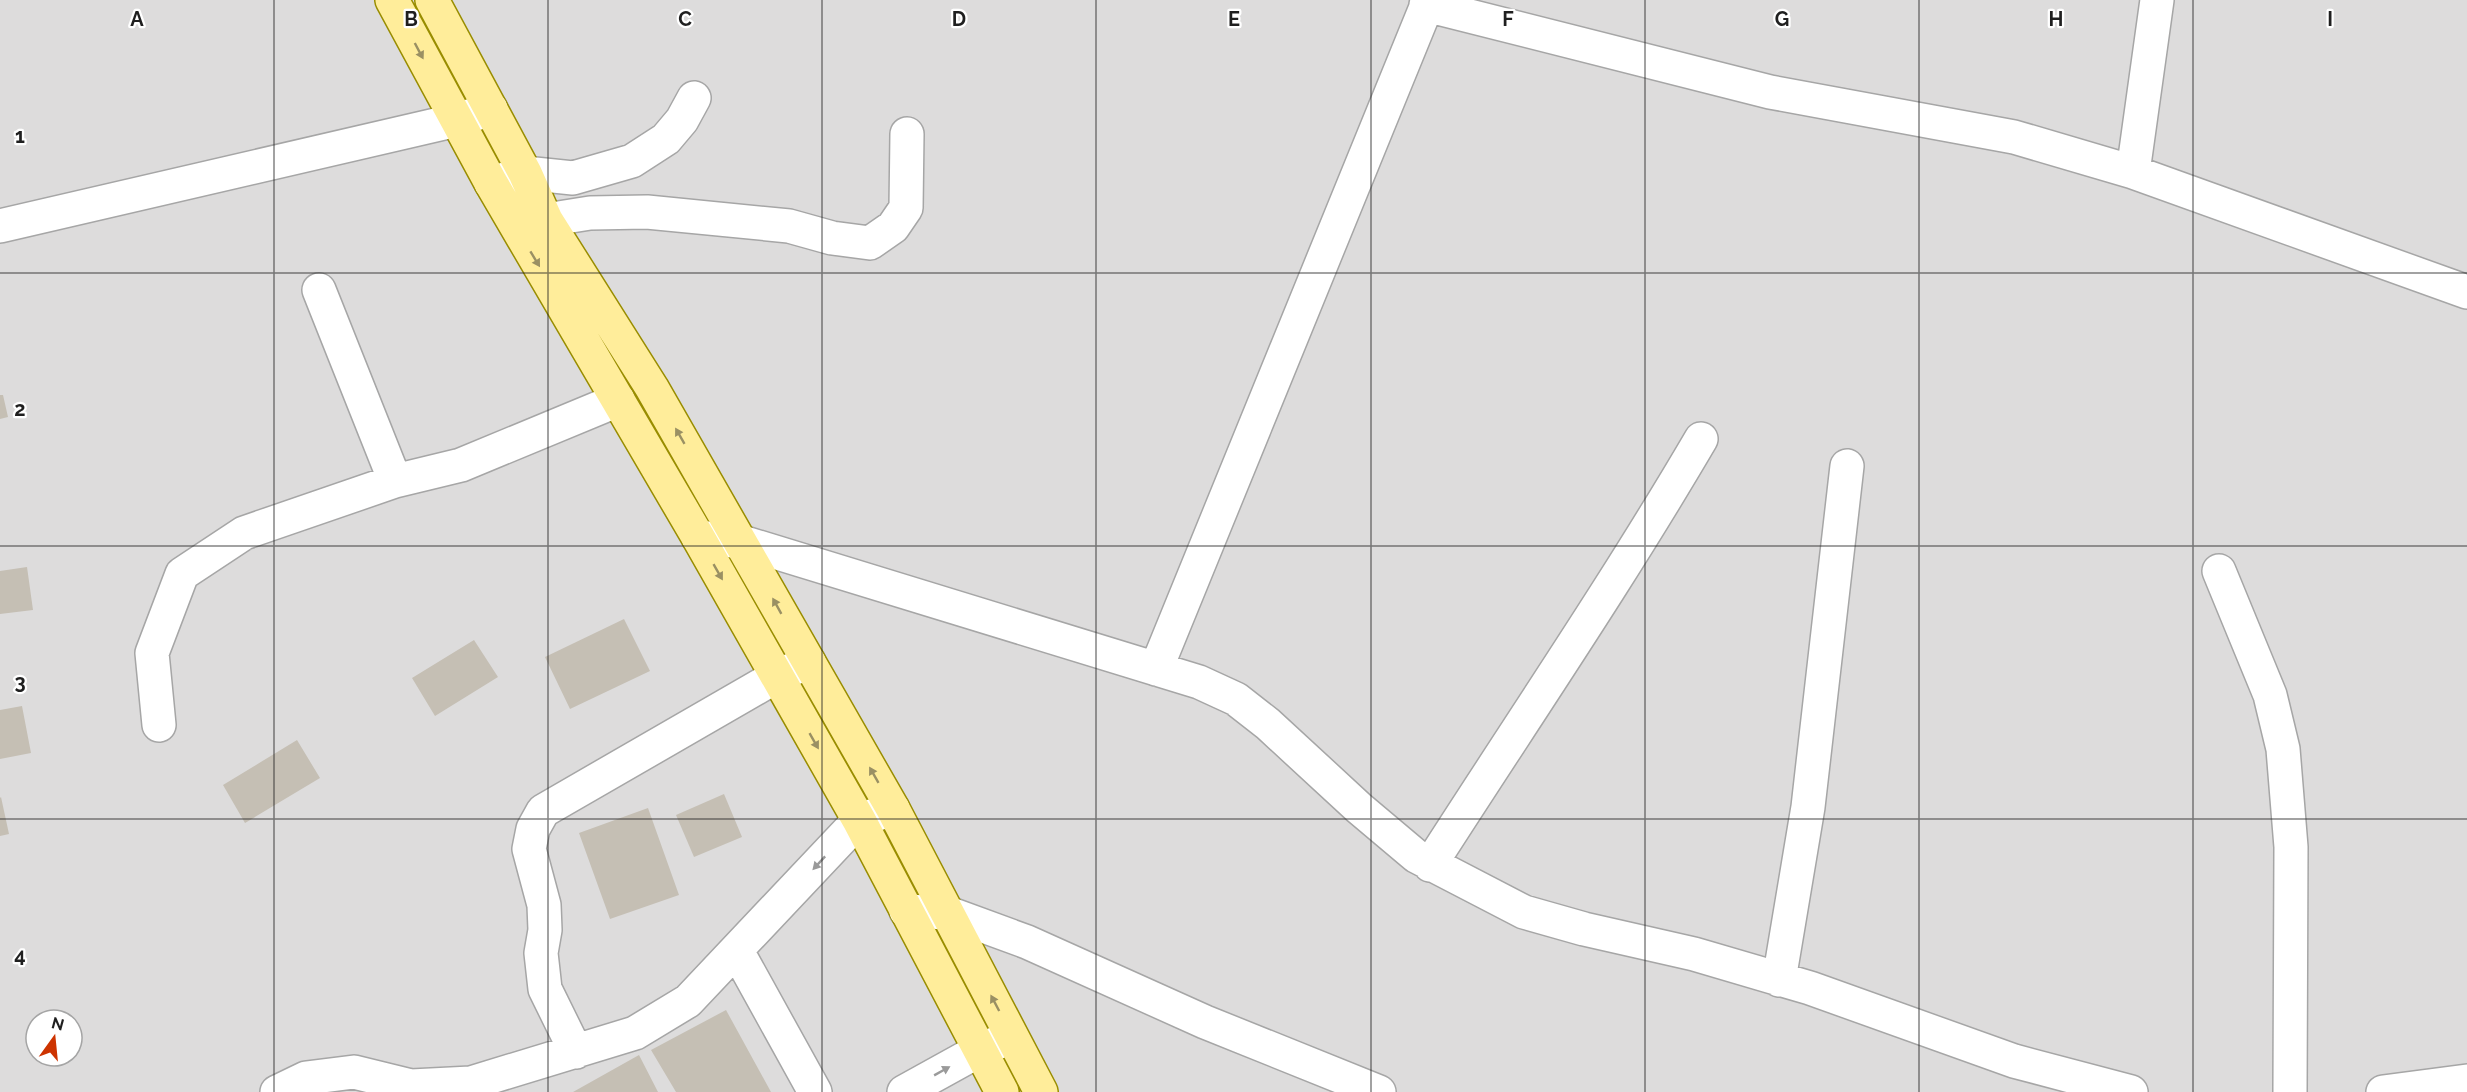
<svg xmlns="http://www.w3.org/2000/svg" width="2467" height="1092" viewBox="0 0 2467 1092" font-family="Raleway,sans-serif">
<style>
.residential{fill:#dddcdc;fill-rule:evenodd}
.building{fill:#c5bfb4}
.lines{fill:none;stroke-linecap:round;stroke-linejoin:round}
.minor-casing{stroke:#a6a6a6;stroke-width:36}
.major-casing{stroke:#998d00;stroke-width:36}
.minor{stroke:#fff;stroke-width:33}
.major{stroke:#ffed9a;stroke-width:33}
.oneway{fill:#9a9063}
.oneway2{fill:#9a9a9a}
.grid{fill:none;stroke:#1f1f1f;stroke-width:1.5;stroke-opacity:0.55}
.grid-label{font-size:20px;text-anchor:middle;font-weight:bold;fill:#1f1f1f;stroke:#fff;stroke-width:4.5;stroke-linejoin:round;paint-order:stroke}
</style>
<rect width="100%" height="100%" fill="#f0efe4"/>
<path class="residential" d="M0,0h2467v1092h-2467zM36,1020h36v36h-36z"/>
<path class="building" d="M0,395h3l5,22 -8,2z
M27,567l6,43 -33,4v-43z
M624,619l26,52 -80,38 -25,-52z
M474,640l24,37 -63,39 -23,-38z
M22,706l9,47 -31,6v-49z
M297,740l23,38 -75,45 -22,-38z
M724,794l18,43 -48,20 -18,-42z
M1,797l8,37 -9,2v-38z
M648,808l31,87 -69,24 -31,-86z
M726,1010l45,82h-95l-25,-42z
M639,1055l19,37h-85z"/>
<g class="lines">
<defs>
<path id="minor" d="M1426,5l344,87 244,45 119,35 334,120
M2133,172l24,-172
M491,183l34,-10 48,5 59,-17 34,-22 16,-19 12,-22
M0,226l457,-106 34,-11
M520,230l26,-10 44,-7 57,-1 142,14 43,12 38,5 23,-16 13,-19 1,-74
M319,290l76,191
M698,537l44,5 457,140 37,17 32,25 91,84 57,48 108,56 60,17 110,25 116,34 204,73 117,31
M2219,571l51,124 13,54 8,98 -1,245
M1156,669l273,-669
M159,725l-7,-72 30,-79 62,-41 151,-52 66,-16 157,-65
M1430,865c91,-142 186,-281 271,-426
M906,911l42,2 79,29 178,80 174,70
M737,951l78,141
M1779,980l29,-173 39,-341
M576,1052l-31,-63 -4,-36 4,-23 -1,-25 -15,-56 4,-20 10,-18 234,-135 32,-14
M277,1092l29,-14 48,-6 57,14 60,-3 164,-50 53,-32 171,-181 34,-11
M904,1092l76,-42 26,-11
M2383,1092l84,-11"/>
<path id="major" d="M392,0l99,183 207,354 161,283 143,272
M432,0l93,173 21,47 106,168 241,421 148,283"/>
</defs>
<use href="#minor" class="minor-casing"/>
<use href="#major" class="major-casing"/>
<use href="#minor" class="minor"/>
<use href="#major" class="major"/>
</g>
<defs><path id="oneway-solid" d="M-6-.8H1V-3.2L6.5 0L1 3.2V.8H-6Z" transform="scale(1.5)"/></defs>
<g class="oneway">
<use href="#oneway-solid" transform="translate(419 51) rotate(62)"/>
<use href="#oneway-solid" transform="translate(535 259) rotate(59)"/>
<use href="#oneway-solid" transform="translate(680 436) rotate(-120)"/>
<use href="#oneway-solid" transform="translate(718 572) rotate(60)"/>
<use href="#oneway-solid" transform="translate(777 606) rotate(-119)"/>
<use href="#oneway-solid" transform="translate(814 741) rotate(60)"/>
<use href="#oneway-solid" transform="translate(874 775) rotate(-120)"/>
<use href="#oneway-solid" transform="translate(995 1003) rotate(-118)"/>
</g>
<g class="oneway2">
<use href="#oneway-solid" transform="translate(819 863) rotate(133)"/>
<use href="#oneway-solid" transform="translate(942 1071) rotate(-29)"/>
</g>
<path class="grid" d="M274,0v1092M548,0v1092M822,0v1092M1096,0v1092M1371,0v1092M1645,0v1092M1919,0v1092M2193,0v1092M0,273h2467M0,546h2467M0,819h2467"/>
<g class="grid-label">
<text x="137" y="26">A</text>
<text x="411" y="26">B</text>
<text x="685" y="26">C</text>
<text x="959" y="26">D</text>
<text x="1234" y="26">E</text>
<text x="1508" y="26">F</text>
<text x="1782" y="26">G</text>
<text x="2056" y="26">H</text>
<text x="2330" y="26">I</text>
<text x="20" y="143">1</text>
<text x="20" y="416">2</text>
<text x="20" y="689">3</text>
<text x="20" y="962">4</text>
</g>
<g transform="translate(54 1038) rotate(15)"><circle r="28" fill="#ffffff" stroke="#a5a5a5" stroke-width="1.5"/>
<path d="M0-4.5L10 22L0 15L-10 22Z" fill="#cd3300"/>
<text y="-9" font-size="16" font-weight="bold" text-anchor="middle" fill="#1f1f1f">N</text>
</g>
</svg>
